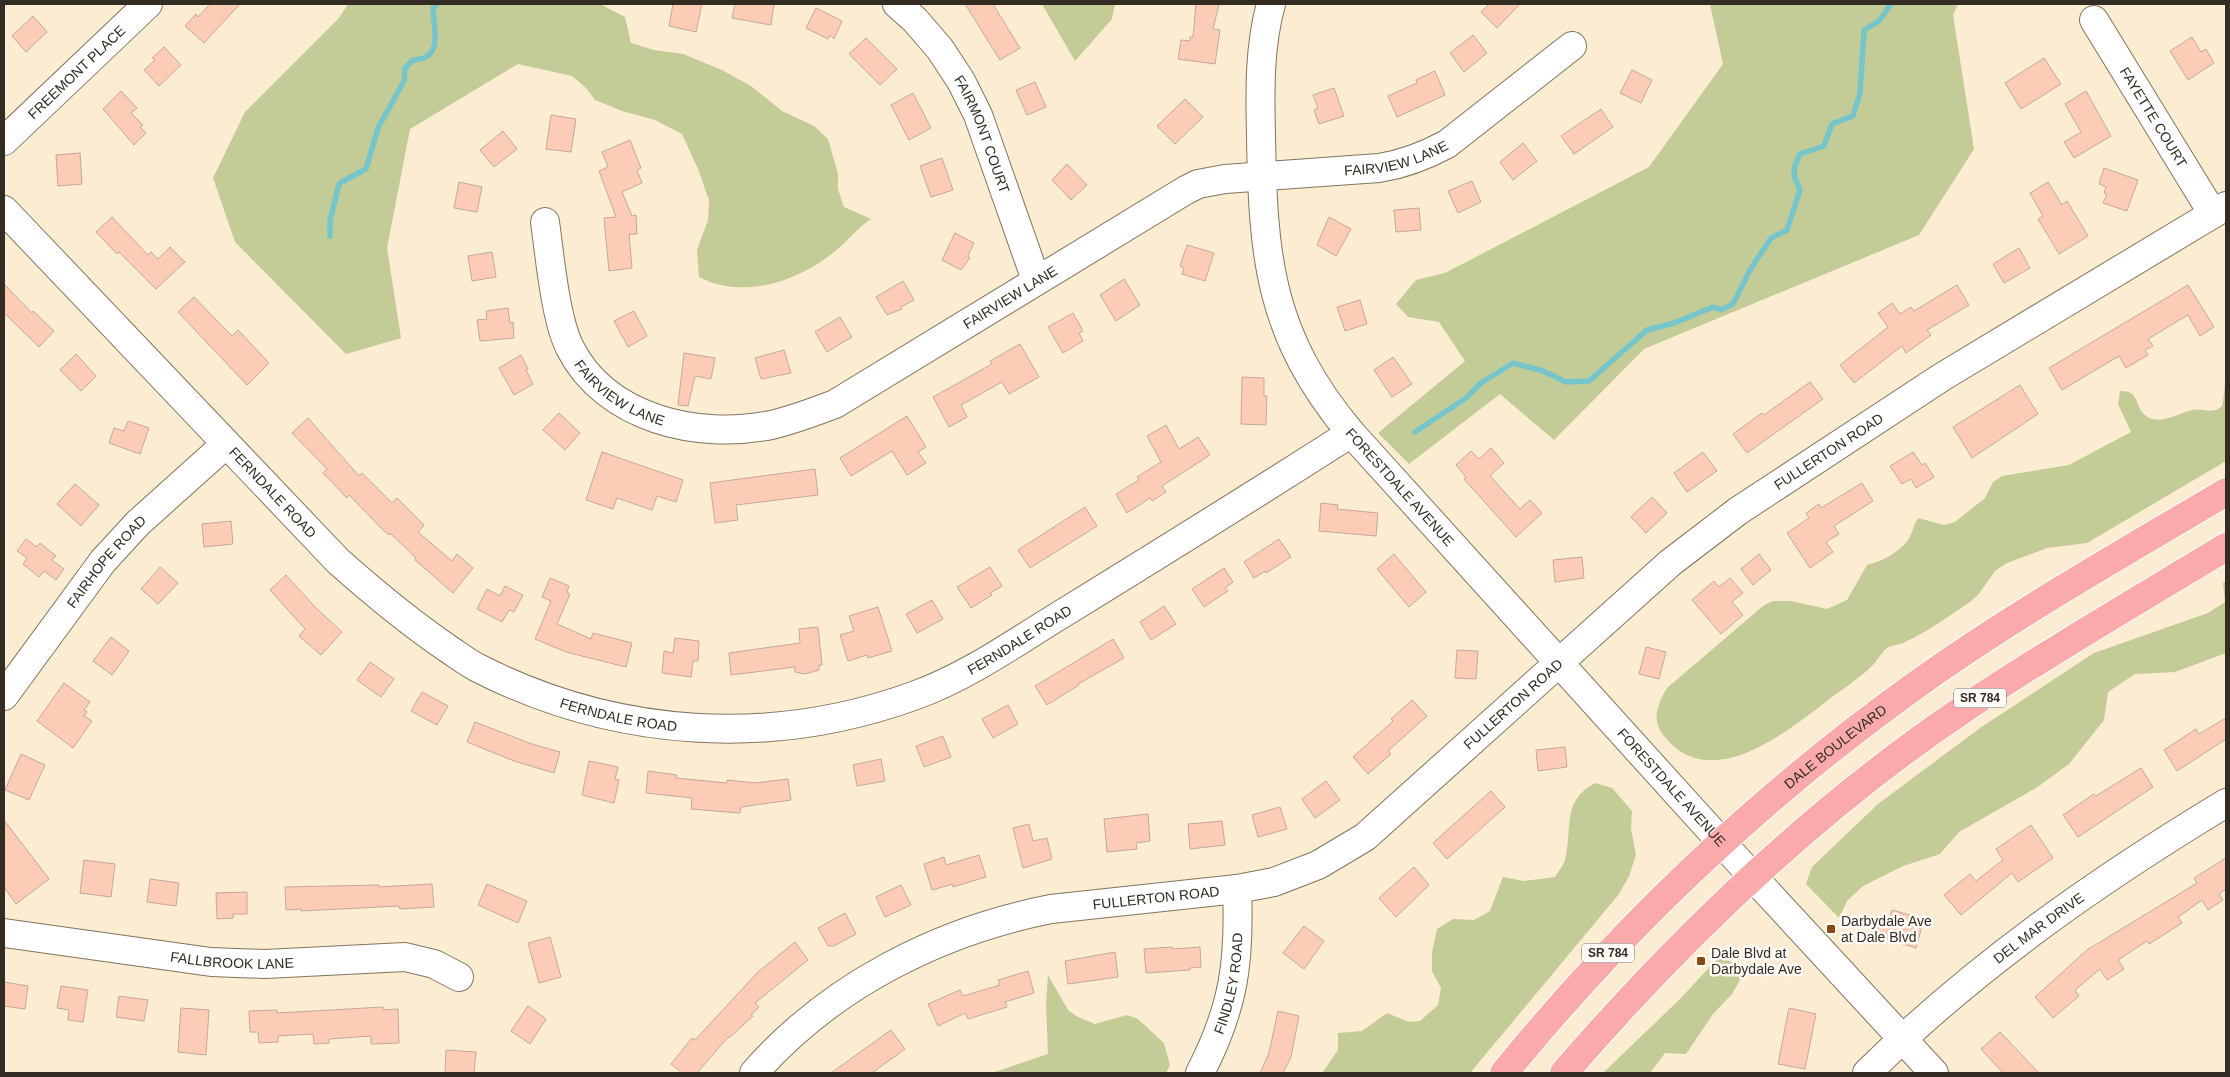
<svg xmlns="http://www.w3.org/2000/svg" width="2230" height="1077" viewBox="0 0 2230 1077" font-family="Helvetica,sans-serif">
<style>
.green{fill:#c3cb97}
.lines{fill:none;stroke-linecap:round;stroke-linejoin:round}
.stream{stroke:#75c5cb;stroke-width:5.5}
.building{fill:#fdccb6;stroke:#c4a89b}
.minor-casing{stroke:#82745d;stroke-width:30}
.major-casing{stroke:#fff;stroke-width:30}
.minor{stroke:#fff;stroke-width:28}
.major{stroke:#faaaab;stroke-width:28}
.poi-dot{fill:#884812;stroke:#fffbf6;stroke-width:2}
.labels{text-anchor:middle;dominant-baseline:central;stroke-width:5;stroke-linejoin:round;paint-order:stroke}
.shield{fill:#fffbf6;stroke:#706a62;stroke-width:1}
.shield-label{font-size:12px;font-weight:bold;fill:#322c22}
.street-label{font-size:14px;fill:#322c22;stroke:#fffbf6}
.poi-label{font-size:14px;fill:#322c22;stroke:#fffbf6;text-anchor:start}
</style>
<rect width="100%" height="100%" fill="#fcecd2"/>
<path class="green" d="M348,4h252l25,13 6,26 23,7 29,4 39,16 29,16 31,25 32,15 14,13 10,35v15l6,18 27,12c-12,8 -20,18 -31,28 -37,33 -95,54 -141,30l-2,-27 11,-30 1,-20 -11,-31 -16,-35 -27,-14 -33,-9 -27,-11 -9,-12 -14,-12 -54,-12 -108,65 -23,119 14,90 -55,16 -111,-112 -22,-64 32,-66 94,-94z
M1042,4h73l-3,15 -37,42z
M1710,4h248l-5,11 21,134 -55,86 -275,114 -90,91 -54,-46 -91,70 -31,-31 87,-72 -26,-39 -31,-5 -12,-13 20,-24 29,-7 204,-106 74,-103z
M2226,372v89l-139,82 -40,5 -40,15 -12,8 -17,24 -8,7c-21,14 -43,30 -65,40 -6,3 -13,3 -18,6 -6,5 -10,13 -15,18 -13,13 -30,23 -45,35 -41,31 -117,94 -163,35 -13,-16 -7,-31 3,-48l96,-82 10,-5h18l36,8 20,-9 20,-35c16,-4 31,-12 41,-25 5,-7 5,-15 10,-22l26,7 11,-3 30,-24 8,-16 9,-6 67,-11 62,-33 -13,-28 2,-13c21,0 13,13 25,24 13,12 33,-2 48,-5 10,-2 20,5 29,-4 2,-4 3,-27 4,-34z
M2226,581v72l-51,19 -40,2 -27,18 -4,28 -35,44 -30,22 -80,46 -19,22 -37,12 -40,20 -16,15 -8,17 -33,-34 6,-17 66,-63 102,-76 114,-75 114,-40 17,-11 -2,-19z
M1595,783l17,5 20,23 -1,18 5,26 -7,21 -10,18 -149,179h-148l16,-23v-17l24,-2 25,-18 22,9 11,-1 18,-16 3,-17 -9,-17v-19l5,-23 16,-10 21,1 16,-9 13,-34 21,4 31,-4c3,-5 8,-11 10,-17 8,-32 -4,-59 30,-77z
M1720,956c13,5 17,10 20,24l-8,14 -19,20 -27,40 -21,-1 -15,20h-47l77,-74z
M1048,975l20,35 8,6 19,8 32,-9 11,4 26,24 6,22 -4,8h-174l56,-19 -2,-50z"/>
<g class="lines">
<path class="stream" d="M330,236v-15l8,-33 2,-5 26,-14 12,-41 26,-47 1,-13 8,-8c31,-1 21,-30 20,-52l4,-4
M1415,432l51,-34 15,-15 32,-20 30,8 23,11 23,-1 58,-51 27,-7 39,-16 8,3 12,-6 17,-34 21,-32 16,-8 13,-40 -6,-14 1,-11 5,-11 24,-8 8,-22 21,-8 7,-23 4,-63 15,-9 12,-17"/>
</g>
<path class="building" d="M210,4h30l-36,39 -19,-17 11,-12 2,3z
M673,4h29l-6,28 -27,-6z
M735,4h39l-3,21 -39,-7z
M965,4h28l27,44 -20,12z
M1196,4h23l-6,25 7,1 -5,34 -37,-5 3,-19 9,1v-4h3z
M1489,4h31l-23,24 -16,-16z
M816,8l26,13 -8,18 -4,-4 -2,4 -22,-11z
M33,16l14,16 -21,20 -14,-16z
M1473,35l14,18 -23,19 -14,-19z
M2192,37l9,15 5,-3 8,14 -26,17 -18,-29z
M866,38l31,31 -17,16 -31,-31z
M164,47l17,18 -22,21 -15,-16 11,-10 -3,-2z
M2044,58l17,26 -40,25 -16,-26z
M1632,70l20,10 -11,23 -21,-10z
M1435,71l10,24 -48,22 -9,-21 29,-13 -1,-3z
M1035,82l11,25 -19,8 -11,-25z
M1334,88l10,28 -25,8 -5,-14 4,-2 -5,-13z
M121,91l16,17 -6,5 12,12 -3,2 6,6 -12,12 -31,-36z
M2086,91l25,45 -37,22 -10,-16 17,-10 -16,-28z
M913,93l18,35 -22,12 -18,-35z
M1185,99l18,18 -28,27 -18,-18z
M1601,109l12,18 -39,27 -13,-18z
M551,115l25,4 -5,33 -25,-3z
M503,131l14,18 -23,18 -14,-17z
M630,140l11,28 -4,2 5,13 -20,9 10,24 4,-1 1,19h-8l3,34 -23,3 -5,-53 12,-1 -17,-46 9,-4 -6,-15z
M1523,143l14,18 -24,19 -13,-18z
M80,153l2,31 -24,2 -2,-31z
M942,158l11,32 -22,7 -11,-31z
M1067,164l20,21 -16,15 -19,-20z
M2104,168l34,12 -11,31 -24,-8 4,-9 -3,-1 2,-6 -7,-3z
M1472,181l9,21 -23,11 -10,-22z
M459,182l23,5 -5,25 -23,-4z
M2048,182l14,23 5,-4 21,35 -29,18 -21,-35 5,-3 -13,-23z
M1419,208l2,22 -25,2 -2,-22z
M112,217l36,38 3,-3 7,7 12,-12 15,15 -29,27 -37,-37 -2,2 -21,-22z
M1329,217l22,12 -15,27 -19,-11z
M955,233l19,10 -6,13 2,2 -9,12 -19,-10z
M1187,245l27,8 -9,28 -23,-7 2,-6 -4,-2z
M2019,248l11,20 -26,15 -11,-19z
M492,252l4,25 -24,4 -4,-25z
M1124,279l16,26 -24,16 -16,-26z
M903,281l11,19 -13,7 1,2 -15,6 -11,-18z
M4,284l28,29 1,-2 21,20 -15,16 -35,-34z
M1957,285l12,20 -42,25 4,5 -25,18 -4,-7 -48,37 -14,-18 48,-38 -10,-14 14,-10 8,11 11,-7 3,4z
M2188,285l26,42 -14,9 -12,-21 -40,24 5,7 -8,4 3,5 -22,13 -7,-12 -57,34 -13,-22z
M194,297l38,39 6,-6 31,33 -22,22 -69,-73z
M1360,300l7,24 -22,7 -8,-24z
M508,308l2,15 3,-1 1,16 -34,3 -3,-21 10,-1 -1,-8z
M634,311l13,25 -19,11 -14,-26z
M1073,313l10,18 -4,2 4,8 -20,12 -15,-26z
M840,317l12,20 -25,15 -12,-20z
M1020,344l19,33 -30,17 -7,-12 -41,23 6,12 -18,10 -16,-30 59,-33 -2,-3z
M784,350l7,23 -30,6 -6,-21z
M684,353l31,5 -4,21 -16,-3 -7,30 -10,-1z
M76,354l20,22 -15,15 -21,-21z
M521,355l7,14 -2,1 7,14 -19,11 -15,-27z
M1393,357l19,27 -20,13 -18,-27z
M1242,377l22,1v18h3l-1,29 -25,-1z
M1810,382l13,17 -76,54 -14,-19 29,-21 2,2z
M2020,385l18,29 -66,44 -19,-31z
M559,413l21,20 -15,17 -22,-20z
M907,416l19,31 -8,5 8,11 -19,12 -15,-24 -41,25 -11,-18z
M308,418l51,58 3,-3 30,30 5,-5 27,27 -6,7 34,29 5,-7 16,14 -20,25 -38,-33 1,-2 -26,-25 -1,2 -6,-5 -34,-35 -2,3 -24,-25 4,-4 -35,-36z
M128,421l21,7 -9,26 -31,-11 5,-15 10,3z
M1166,425l13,24 19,-12 12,18 -48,31 4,6 -14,9 -2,-3 -23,15 -11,-19 23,-14 -2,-3 24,-15 -14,-26z
M1491,448l13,15 -14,13 30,33 10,-9 12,13 -26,24 -52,-58 2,-2 -10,-12 15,-14 8,8z
M602,452l81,28 -7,22 -19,-6 -5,14 -35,-12 -4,11 -27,-9z
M1703,452l14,19 -30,21 -13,-19z
M1913,452l9,13 3,-2 9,14 -18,11 -5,-9 -9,5 -12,-18z
M815,469l3,26 -82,10 2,15 -23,3 -5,-40z
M1862,483l11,18 -39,25 5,8 -13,8 7,10 -23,16 -23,-35 22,-15 -3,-5 13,-9 2,4z
M75,484l24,21 -18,21 -24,-22z
M1652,497l15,16 -21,20 -15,-16z
M1321,503l17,2 -1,4 41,4 -2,23 -57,-5z
M1085,507l12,19 -67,42 -12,-18z
M231,521l2,23 -29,3 -2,-23z
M26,539l11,8 3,-4 16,13 -4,4 12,9 -8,11 -12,-9 -5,6 -16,-13 4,-6 -10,-7z
M1279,539l12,18 -25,16 -1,-2 -11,7 -10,-16z
M1394,554l32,38 -17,15 -32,-38z
M1759,554l12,16 -18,15 -12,-16z
M1582,557l2,21 -29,4 -2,-22z
M160,567l18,16 -20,21 -17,-15z
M990,567l12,19 -12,7 2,2 -21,13 -14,-21z
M1224,568l9,14 -8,6 3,3 -24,16 -12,-18z
M286,575l29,32 27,25 -21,23 -22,-19 6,-7 -35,-39z
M550,578l19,8 -2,6 3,2 -13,30 34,15 2,-6 39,10 -6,24 -60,-15 -31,-13 16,-38 -9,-4z
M1730,578l13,15 -11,9 11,13 -22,19 -29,-34 22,-19 5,6z
M505,586l18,9 -9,17 -5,-2 -7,12 -25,-13 10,-20 13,7z
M932,600l11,19 -26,14 -11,-19z
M1164,606l12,18 -25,16 -11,-18z
M878,607l14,44 -24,7 -1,-3 -19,6 -8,-26 14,-4 -5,-15z
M818,627l4,38h-3v5l-14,4 -10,-2v-5l-64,8 -2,-22 71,-10 -1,-14z
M111,637l18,14 -17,24 -19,-14z
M675,638l24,3 -1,20h-5l-2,16 -29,-4 2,-22 9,2z
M1113,639l11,19 -46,26 1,1 -32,20 -12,-19z
M1646,647l20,5 -7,27 -20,-5z
M1457,650l21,1 -2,28 -21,-1z
M370,662l24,17 -13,18 -24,-17z
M64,683l26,19 -6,8 3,2 -3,4 8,5 -19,27 -36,-27z
M422,692l26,14 -11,19 -26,-14z
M1412,700l15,16 -39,35 3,3 -23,20 -15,-17 40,-36 -2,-2z
M1008,705l10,19 -25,14 -11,-19z
M2226,718v21l-49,32 -13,-21 32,-21 3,5z
M475,722l57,22 28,8 -6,21 -40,-12 -47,-19z
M943,736l8,21 -27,10 -8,-21z
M1565,747l2,20 -29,4 -2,-21z
M21,754l24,11 -16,35 -24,-10z
M881,759l4,22 -28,5 -4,-21z
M589,761l29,6 -3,12 4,1 -5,23 -32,-8z
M2141,768l12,19 -75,50 -15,-22 31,-21 2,2z
M648,771l29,4 -1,3 51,5v-3l28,3 33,-4 3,21 -50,7 -1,6 -49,-4 1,-11 -46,-5z
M1326,781l14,19 -25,18 -13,-19z
M1491,791l14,16 -58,52 -14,-16z
M1280,807l7,22 -29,8 -6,-22z
M1148,814l2,27 -14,2 1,6 -30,3 -3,-33z
M4,820l45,59 -33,25 -12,-17z
M1222,821l3,24 -35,4 -2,-25z
M1029,824l4,17 14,-3 5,21 -29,9 -10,-40z
M2031,825l22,33 -35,24 -6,-9 -51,42 -17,-20 26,-21 6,7 27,-21 -7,-11z
M979,855l7,22 -33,10v-3l-21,6 -8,-26 20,-7 2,8z
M2226,858v31l-7,5 4,6 -15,10 -6,-10 -24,17 4,6 -33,21 -2,-3 -29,19 6,9 -17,11 -7,-11 -25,21 4,6 -26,22 -18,-21 52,-47 110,-67 -3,-5z
M84,860l31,4 -4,33 -31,-4z
M1414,867l15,18 -33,32 -17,-19z
M150,879l29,4 -3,23 -29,-4z
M432,884l2,23 -34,2 -1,-3 -98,5v-2l-15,1 -1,-23 94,-2v2z
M487,884l40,17 -9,22 -40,-18z
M901,885l10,20 -26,12 -9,-20z
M247,892v22h-14v4l-16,1 -1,-26z
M1892,910l32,9 -8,29 -41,-13 6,-18 8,2z
M845,913l11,21 -22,12h-6l-10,-18z
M1304,926l20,15 -20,28 -21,-16z
M550,937l11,40 -22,6 -11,-40z
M795,942l13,18 -53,43 4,4 -8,8 2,1 -24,22 -1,-1 -31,36h-15l-11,-9 21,-26 3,2 63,-68z
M1172,947l1,2 27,-2 1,20 -11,1v2l-44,3 -2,-24z
M1115,952l3,25 -50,7 -3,-23z
M1028,971l6,22 -29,9 2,5 -39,12 -3,-6 -27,13 -10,-22 32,-14 3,6 37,-11 -2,-5z
M4,982l24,4 -3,23 -21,-3z
M61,986l27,4 -5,32 -15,-2 1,-10 -12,-2z
M119,996l29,4 -4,21 -28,-4z
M528,1006l18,13 -16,25 -19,-13z
M383,1007v3l15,-1 1,34 -28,1v-8l-42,3v4l-15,1 -1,-10 -35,2v6l-19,1 -1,-11h-8l-1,-21 28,-1v3z
M181,1008l28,2 -3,45 -28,-3z
M1789,1008l27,6 -11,55 -27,-5z
M1278,1011l21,5 -8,41 -8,16h-23l9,-20z
M891,1030l14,19 -33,24h-41z
M2000,1032l39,41h-36l-22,-24z
M446,1050l30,2 -2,21h-29z"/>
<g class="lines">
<defs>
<g id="minor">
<path id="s1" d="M897,4l18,16 25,29 21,32 17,34 58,165"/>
<path id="s2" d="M1271,4c-12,43 -11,88 -10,132 2,122 8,199 90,297l402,444 181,196"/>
<path id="s3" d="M2094,20l119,194"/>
<path id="s4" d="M4,141l144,-137"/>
<path id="s5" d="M4,210l334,351c36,32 72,62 112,89 9,6 18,13 28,18 137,70 294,80 438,27 55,-20 104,-56 154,-86 94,-58 188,-116 281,-176"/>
<path id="s6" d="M545,222c5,35 10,96 25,126 36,71 128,92 201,77 22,-5 43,-13 64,-21l351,-214 12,-6 27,-5 154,-11c25,-4 46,-12 68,-24l125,-98"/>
<path id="s7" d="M4,696l99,-135 35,-38 88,-79"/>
<path id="s8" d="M4,933l207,29 54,2 140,-7 29,7 25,13"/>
<path id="s9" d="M754,1073c76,-87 185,-142 297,-164l186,-20 37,-7 44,-17 47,-28 305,-274 68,-52 204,-134 284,-171"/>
<path id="s10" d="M1200,1073c34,-66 40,-111 37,-184"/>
<path id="s11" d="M1867,1073c107,-106 230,-192 359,-270"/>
</g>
<g id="major">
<path id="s12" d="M1504,1073c120,-147 257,-277 412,-388 99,-71 206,-131 310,-193"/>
<path d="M1564,1073c119,-138 252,-265 404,-367 84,-56 172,-107 258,-159"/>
</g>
</defs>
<use href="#minor" class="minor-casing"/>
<use href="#major" class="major-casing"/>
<use href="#minor" class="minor"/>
<use href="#major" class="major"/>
</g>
<g class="poi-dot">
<rect x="1826" y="924" width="10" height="10" rx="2.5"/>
<rect x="1696" y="956" width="10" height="10" rx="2.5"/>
</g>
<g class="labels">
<g class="shield">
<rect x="1954" y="688.5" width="52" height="19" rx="4"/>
<rect x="1582" y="943.5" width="52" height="19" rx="4"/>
</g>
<g class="shield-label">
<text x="1980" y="698">SR 784</text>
<text x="1608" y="953">SR 784</text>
</g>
<g class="street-label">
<text stroke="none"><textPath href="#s4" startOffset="100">FREEMONT PLACE</textPath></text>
<text stroke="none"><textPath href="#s3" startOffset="114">FAYETTE COURT</textPath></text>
<text stroke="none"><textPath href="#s1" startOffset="158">FAIRMONT COURT</textPath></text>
<text stroke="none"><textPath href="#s6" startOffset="1052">FAIRVIEW LANE</textPath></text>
<text stroke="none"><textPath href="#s6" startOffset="632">FAIRVIEW LANE</textPath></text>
<text stroke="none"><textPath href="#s6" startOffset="198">FAIRVIEW LANE</textPath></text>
<text stroke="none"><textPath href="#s9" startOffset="1276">FULLERTON ROAD</textPath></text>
<text stroke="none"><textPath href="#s2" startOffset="524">FORESTDALE AVENUE</textPath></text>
<text stroke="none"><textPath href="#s5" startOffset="390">FERNDALE ROAD</textPath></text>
<text stroke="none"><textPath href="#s7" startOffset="169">FAIRHOPE ROAD</textPath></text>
<text stroke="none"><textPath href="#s5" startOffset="1230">FERNDALE ROAD</textPath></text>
<text stroke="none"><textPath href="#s9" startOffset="871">FULLERTON ROAD</textPath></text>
<text stroke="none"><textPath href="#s5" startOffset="810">FERNDALE ROAD</textPath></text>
<text stroke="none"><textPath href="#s12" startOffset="466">DALE BOULEVARD</textPath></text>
<text stroke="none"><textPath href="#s2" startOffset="929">FORESTDALE AVENUE</textPath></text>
<text stroke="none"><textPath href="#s9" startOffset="451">FULLERTON ROAD</textPath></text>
<text stroke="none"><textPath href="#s11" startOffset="225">DEL MAR DRIVE</textPath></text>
<text stroke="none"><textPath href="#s8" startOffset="230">FALLBROOK LANE</textPath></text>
<text stroke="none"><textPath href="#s10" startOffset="95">FINDLEY ROAD</textPath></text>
</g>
<g class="poi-label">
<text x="1841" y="921">Darbydale Ave<tspan x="1841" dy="16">at Dale Blvd</tspan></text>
<text x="1711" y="953">Dale Blvd at<tspan x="1711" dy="16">Darbydale Ave</tspan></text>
</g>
</g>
<rect width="2230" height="1077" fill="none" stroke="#322c22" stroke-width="10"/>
</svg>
